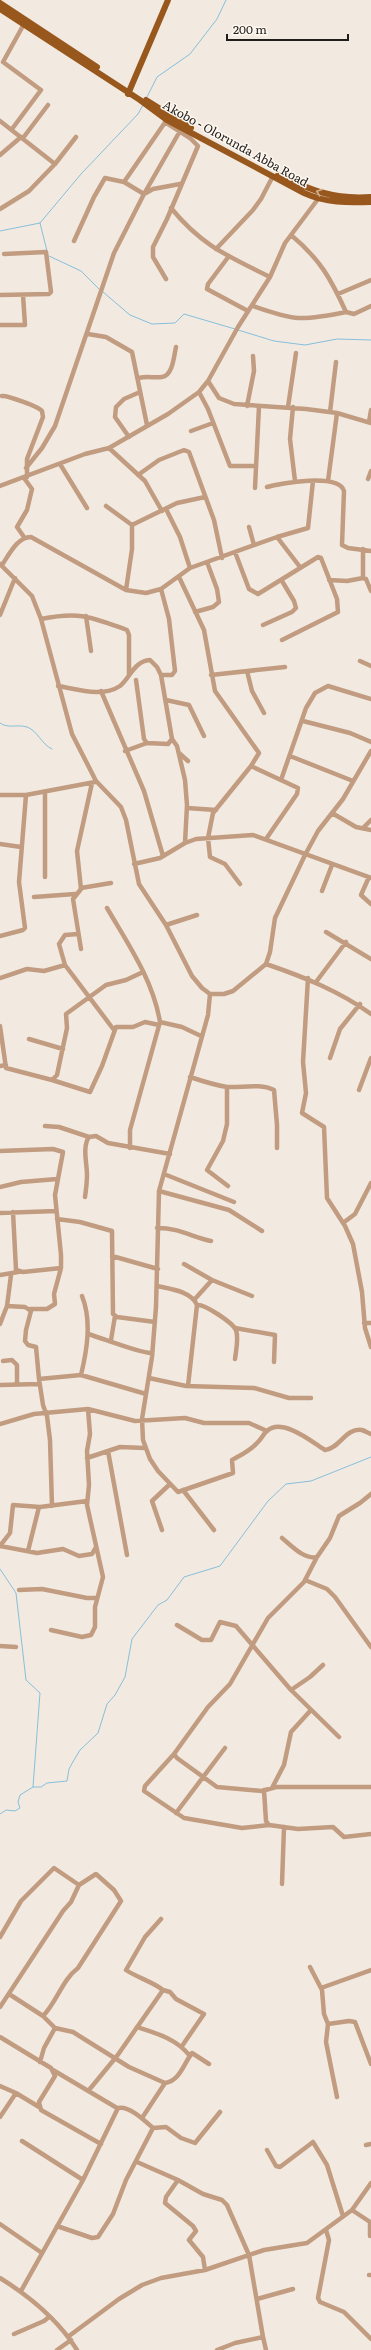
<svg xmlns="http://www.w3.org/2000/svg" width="371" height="2350" viewBox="0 0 371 2350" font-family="Literata,serif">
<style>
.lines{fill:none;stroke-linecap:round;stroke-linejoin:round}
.stream{stroke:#86bfdb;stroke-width:1}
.minor{stroke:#c19c80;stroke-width:4.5}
.major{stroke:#98571c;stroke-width:6}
.oneway{stroke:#d0b091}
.labels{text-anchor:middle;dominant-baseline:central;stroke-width:3;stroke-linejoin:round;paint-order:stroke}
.street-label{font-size:12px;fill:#1f1c19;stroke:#fef8f0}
</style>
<rect width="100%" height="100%" fill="#f2eae1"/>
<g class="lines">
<path class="stream" d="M147,97l10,-20 33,-23 27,-35 9,-19
M40,223l7,28
M0,231l40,-8 41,-49 57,-60 5,-9
M49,256l32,15 19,19
M103,292l27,23 22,9 23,-1 9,-9 51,15
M238,330l36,11 31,4 32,-6 34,1
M0,723c8,6 17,1 27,4 11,4 14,17 25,22
M0,1569l16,24 10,87 14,13 -7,94
M0,1814l6,-4 9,1 5,-3 -2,-6 2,-7 13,-8h8l6,-4 20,-2 2,-12 5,-9 6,-10 18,-17 9,-29 8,-9 10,-18 7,-38 26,-34 9,-5 17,-23 36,-11 48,-65 18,-17 25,-3 60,-24"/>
<path class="minor" d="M0,121l55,43
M165,122l25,16 8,8 -31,73 -14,28v10l13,22
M12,129l29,-39 -38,-28 21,-38
M23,138l25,-33
M0,155l21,-18
M124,182l42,-61
M146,193l7,-4 27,-5
M171,208c31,38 57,48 99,69
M0,209l29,-18 26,-27 21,-27
M291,235c29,24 40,44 55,77l8,2 17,-8
M74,241l20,-44 11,-19 19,4 20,12
M216,249l37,-39 8,-11 12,-23
M229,256l-21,28 -1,5 41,22
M338,294l33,-14
M0,295l49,-1 2,-2 -5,-40 -42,2
M253,306c42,15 49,15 93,6
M0,325h25l-2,-30
M88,334l18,3 26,15 15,73
M139,378c7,-2 15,0 23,-1 11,-1 12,-22 14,-30
M208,381l11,17 15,6 72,5 31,4 34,10
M199,392l9,17 22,57h26
M2,396c5,-1 37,11 40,15l1,6 -16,42v18
M247,406l7,-35 -1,-15
M288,407l8,-54
M293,407l-3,32 5,42
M330,412l6,-50
M369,422l2,-12
M191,431l22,-8
M129,437l-14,-20 1,-10 8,-8 16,-7
M109,448l36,33 17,30
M60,464l27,44
M26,468l16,-20 13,-22 59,-173 30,-59 36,-63
M138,475l21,-15 25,-10 5,2 25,68 8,38
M24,478l8,11 -5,21 -10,17 7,10
M368,479l3,-8
M328,481l9,-68
M0,486l85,-32 24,-6 59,-34 31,-22 9,-11 30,-54 32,-50 15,-34 33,-44
M267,487c13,-4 72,-14 77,4l-2,54 6,3 23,3
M255,488l4,-82
M106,506l26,19
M166,509l14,28 10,31
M249,527l5,18
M277,537l23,30
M363,549v29l3,1 5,12
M235,552l14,37 9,5 60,-37 3,1 16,41 1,13 -56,28
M0,564l32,32 9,23 31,115 24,47 25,26 5,13 13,64 27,41 26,51 10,12 8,6h14l9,-3 33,-27 4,-12 5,-34 30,-63 13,-24 25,-32 28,-48
M2,565c7,-10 15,-28 29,-28l95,53 20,3 15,-4 29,-21 87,-31 31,-9 5,-47
M179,577l25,53 11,61 44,62 -8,13 -38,47 -5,25 2,19 15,7 15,20
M329,580l18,1 16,-3
M126,590l6,-41v-24l45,-22 28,-6
M195,612l18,-5 6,-5 -2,-13 -10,-27
M0,615l15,-37
M86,616l5,35
M41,619c39,-8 50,-2 86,11l2,5v40
M263,625l29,-13 4,-4 -2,-7 -12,-20
M360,661l11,5
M247,671l5,20 12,22
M161,675h11l3,-4 -6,-52 -8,-30
M211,675l74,-8
M136,680l8,59 3,4
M58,686c19,3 44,12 62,0 10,-8 14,-25 30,-26l7,7 4,8 11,64 5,7 8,34 2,25 -2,38
M101,691l43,100 19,65
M166,700l23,5 15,31
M303,721l47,12 21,9
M125,751l22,-8 21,1 4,-5
M179,753l9,8
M290,756l63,25
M251,766l47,22 -1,6 -31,45
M281,780l25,-72 9,-15 13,-7 43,13
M45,792v85
M0,795h26l69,-13
M187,808l29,2
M332,813l24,14 15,3
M363,828l8,-8
M0,844l21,3
M134,864l26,-6 25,-15 11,-4 57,-4 118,43
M369,877l-8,18 10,9
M81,888l30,-5
M322,891l10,-26
M34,897l41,-3
M107,908c21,36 46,72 53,114l-30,108v18
M166,925l31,-10
M326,932l45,27
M78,934l-13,1 -6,9 6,21 49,65
M0,936l23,-6 2,-2 -6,-46 7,-87
M81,949l-8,-50 8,-10 -4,-38 15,-68
M266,964c38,13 73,27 105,50
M0,978l27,-9 17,2 21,-6
M308,978l-5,84 3,31 -4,20 22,14 3,71 18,28 8,18 9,48 3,36 6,19
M316,982l30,-40
M210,994l-2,21 -49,176 -3,116 -4,50 -10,62 1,21 7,19 8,12 20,21 55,-19 -1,-13c9,-5 18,-9 25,-17 4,-3 6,-9 10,-12 15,-14 45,11 58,19 14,-1 21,-23 37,-20 3,1 6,3 9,4
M160,1022l22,5 19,9
M0,1026l6,42 46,12 5,-5 10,-47 -1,-14 40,-29 20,-5 17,-8
M29,1039l34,10
M330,1058l10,-29 20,-25
M0,1066l6,-1
M190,1077c12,4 24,8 37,10 14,1 33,-4 47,3l3,35v23
M52,1080l38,12 12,-26 14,-39h17l12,-5 14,3
M227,1087v37l-4,17 -16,29 21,16
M359,1090l12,-32
M45,1126l14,1 30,10 7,-1 12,7 62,11
M0,1151l53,-2 10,3 -8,43 6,60v13l-7,26 1,10 -8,5h-17
M164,1174l70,28
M0,1187l21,-5 36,-3
M159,1191l70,19 33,21
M85,1197c1,-7 2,-15 2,-22 0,-12 -5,-28 2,-38
M13,1212l3,58 7,2 38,-4
M0,1213l56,-2
M57,1219l23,3 32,9 1,83 4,3 38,5
M343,1223l12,-9 16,-31
M157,1228c18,-1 36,9 54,13
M112,1256l46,13
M184,1264l28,16 40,16
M0,1275l18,-3
M157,1286c13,3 34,5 40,19 8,-1 36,18 39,25 3,9 0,20 -1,29
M194,1300l18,-20
M7,1306l18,1 6,4 -5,19 -1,11 3,4 8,2 3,32 4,26 4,11 3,24 2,66
M364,1323h7
M0,1324l7,-18 4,-31
M235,1328l40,7 -1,27
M88,1334c14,4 53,20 64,19
M111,1340l4,-24
M3,1361l9,-1 5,5v19
M81,1375c6,-25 11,-54 1,-79
M149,1378l37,8 68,2 35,10h22
M39,1379l42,-4 65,19
M0,1385l39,-1
M188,1386l9,-81
M0,1424l34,-10 54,-5 47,12 50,-3 19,5h45l18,8
M108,1451l19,104
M87,1458l33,-11 25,1
M183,1490l31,40
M371,1494l-11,9 -21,13 -9,22 -13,19 -13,25 -36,36 -38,66 -22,23 -34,47 3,4 40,29 45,4 14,-4h95
M162,1530l-10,-29 18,-17
M282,1538c9,7 22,22 35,19
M0,1546l10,-13 3,-28 27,2 47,-6
M0,1546l37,7 26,-4 16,7 13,-2 4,-7
M28,1551l11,-44
M305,1580l22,9 8,8 36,50
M19,1590l23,-1 45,9h10
M177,1625l25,15h9l9,-18 16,4 55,64 48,47
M51,1630l31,7 9,-2 4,-8v-20l8,-30 -16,-72 2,-20 -2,-34 3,-17 -2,-25
M0,1646l16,1
M291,1690l19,-13 13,-12
M174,1754l-29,32 -1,5 40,27 58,10 27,-3
M272,1788l12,-23 7,-33 20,-22
M264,1790l2,31 3,4 29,4 35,-2 11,10 27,-3
M176,1813l49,-65
M282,1884l2,-57
M0,1937l21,-36 33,-33 25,17 17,-11 18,16 7,11 -43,67c-16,12 -21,34 -35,48
M310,1967l12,23 2,24 4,10 -2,18 11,55
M321,1988l50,-18
M163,1990l7,2 6,7 28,15 -22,32
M9,1994l34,22 12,12 18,4 56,35 36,16
M0,2007l63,-96 8,-9 8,-17
M328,2024l21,-3 6,1 16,42
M137,2027c19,6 40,12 53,29
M0,2037l51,31 4,8 -16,26 2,8 60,34
M40,2062l4,-14 11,-20
M53,2070l64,38
M0,2086l16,7 23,14
M89,2090l28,-34 46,-66c-12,-9 -25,-12 -37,-20l19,-33 16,-18
M0,2117l16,-24
M142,2118l23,-35c15,-2 19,-20 27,-30l17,11
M22,2141l61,39
M366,2145l5,-1
M267,2150l9,16 4,1 33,-25 14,23 16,51
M137,2162l41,18 -12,17 -1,6 28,23 3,5 -7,9 14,17 2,13
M178,2180l25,14 19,6 5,5 22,50 14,82 -28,6 -18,7
M352,2210l18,12v14
M0,2224l42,29
M57,2226l35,12 6,-1 15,-23 13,-34 27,-52 13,-1 15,11 14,5 25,-31
M326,2230l3,10 -11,58 2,4 24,10 27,27
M369,2275h2
M0,2278c29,18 59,43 77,72
M21,2291l62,-111 35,-72c11,-3 27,13 35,20
M257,2299l36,-10
M14,2334l30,-13 5,-4
M69,2336l50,-37 23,-14 19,-7 44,-8 59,-20 43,-7 45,-33 19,-27
M263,2337l3,13
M57,2350l14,-10"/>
<path class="major" d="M0,3l97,64
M0,9l140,91 27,20 137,73c22,10 43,10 67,9
M128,94l40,-94
M146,100l45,28
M278,175c33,15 56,25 93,22"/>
</g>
<defs><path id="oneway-chevron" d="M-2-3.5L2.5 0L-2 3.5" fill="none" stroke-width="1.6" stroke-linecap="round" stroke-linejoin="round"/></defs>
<use class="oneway" href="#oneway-chevron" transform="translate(319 192) rotate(-160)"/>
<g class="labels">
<g class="street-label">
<text transform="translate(236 143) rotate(29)">Akobo - Olorunda Abba Road</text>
</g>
</g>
<path d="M227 34v6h121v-6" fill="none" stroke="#1f1c19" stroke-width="2"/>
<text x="233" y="34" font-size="12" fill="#1f1c19" stroke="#fef8f0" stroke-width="3" paint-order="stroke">200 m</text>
</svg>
